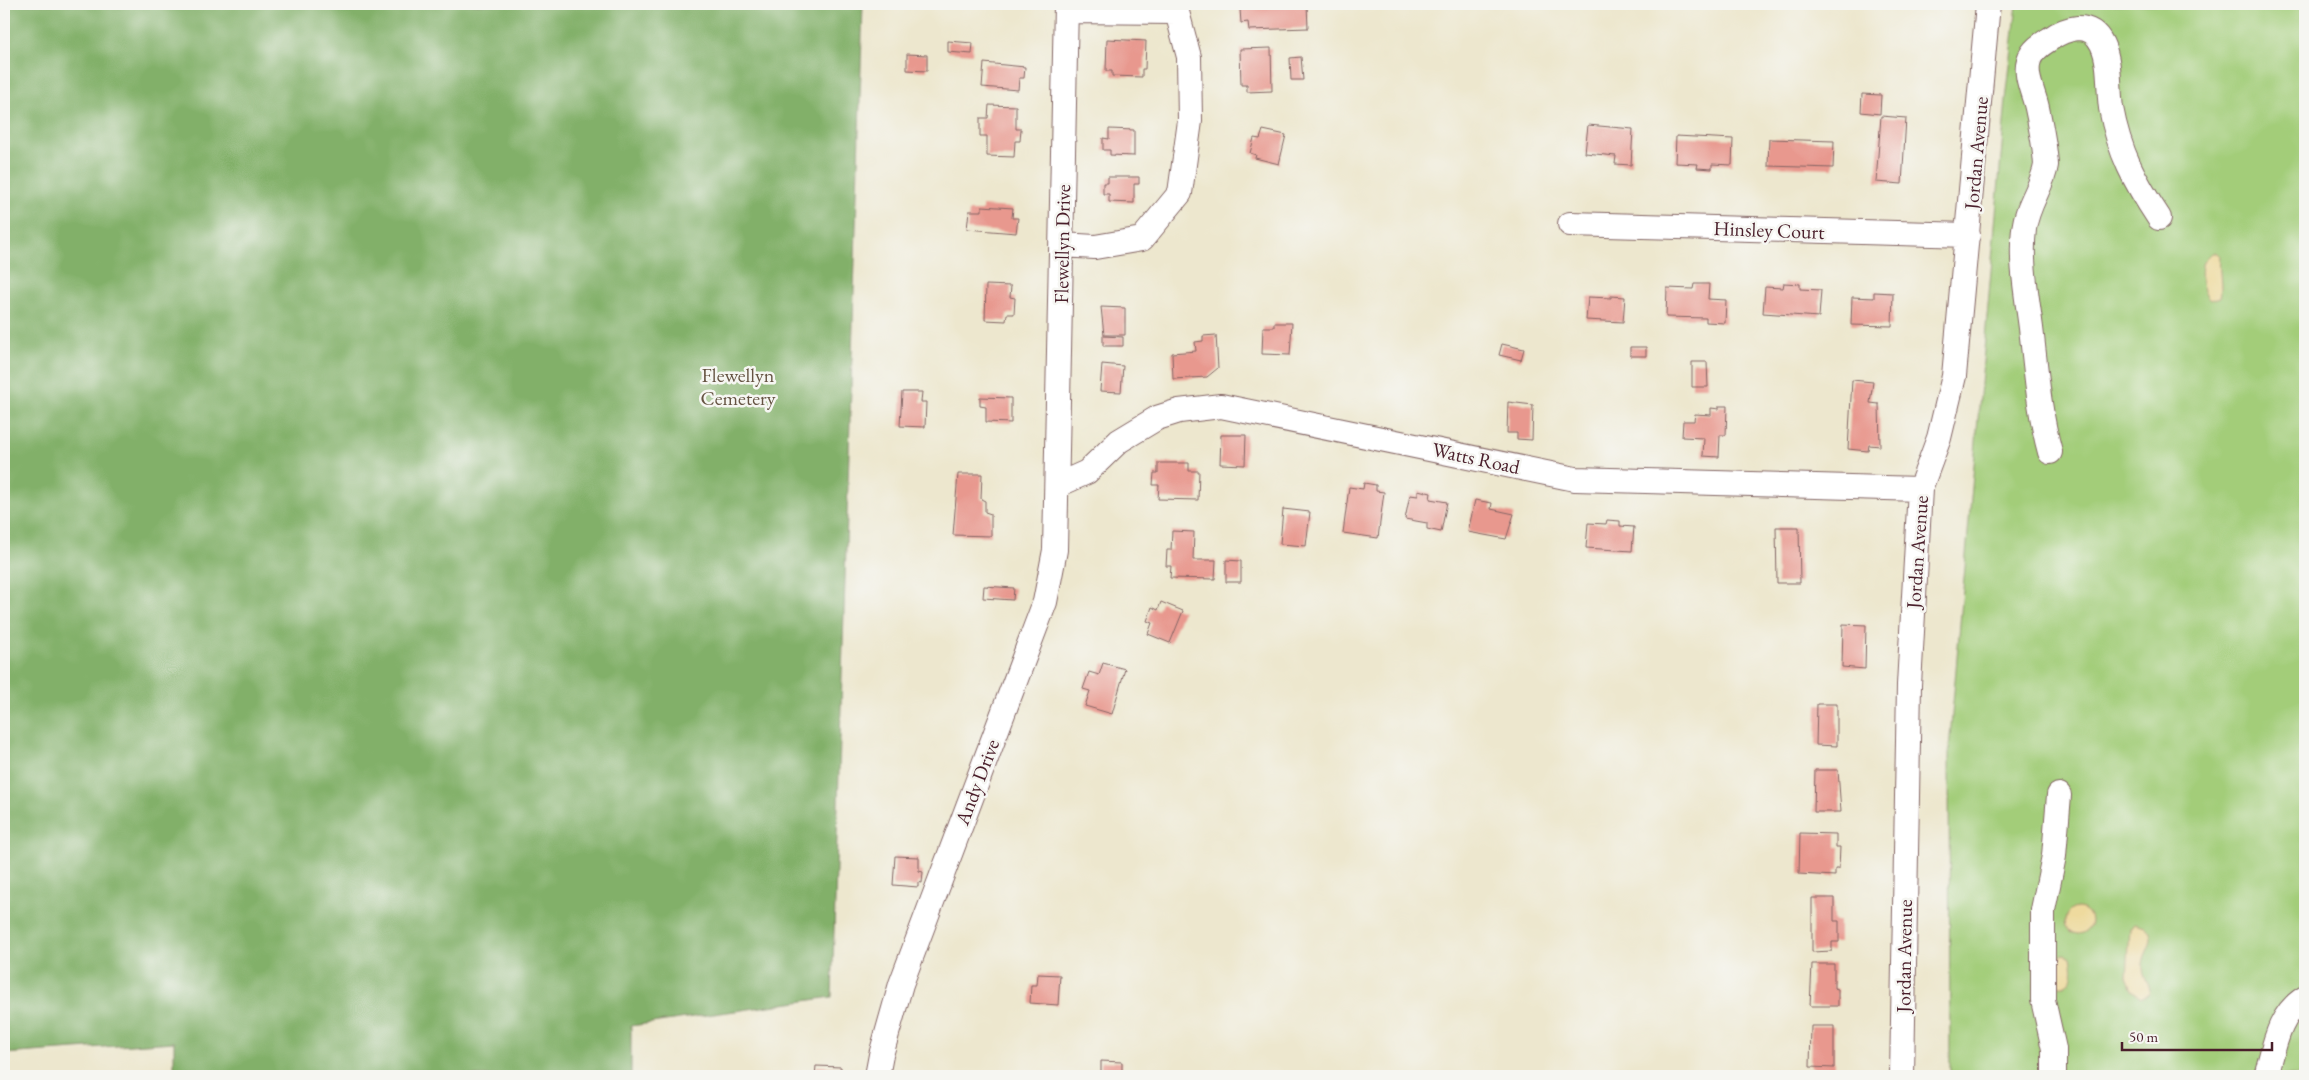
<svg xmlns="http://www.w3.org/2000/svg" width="2309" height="1080" viewBox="0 0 2309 1080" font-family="'EB Garamond',serif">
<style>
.green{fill:#a3cd79;stroke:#767652}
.forest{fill:#82b069;stroke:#66684a}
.sand{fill:#eeda9e;stroke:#9c7c64}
.building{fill:#e8988e}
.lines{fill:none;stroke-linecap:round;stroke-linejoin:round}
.minor-casing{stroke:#836564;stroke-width:26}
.minor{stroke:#fff;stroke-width:24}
.labels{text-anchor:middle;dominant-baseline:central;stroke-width:5;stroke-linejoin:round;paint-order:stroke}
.street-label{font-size:20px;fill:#4a1f2b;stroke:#f6f6f2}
.park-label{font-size:20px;fill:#655342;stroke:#f6f6f2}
</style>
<rect width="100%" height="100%" fill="#f6f6f2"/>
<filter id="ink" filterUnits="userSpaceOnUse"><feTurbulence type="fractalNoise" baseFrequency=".02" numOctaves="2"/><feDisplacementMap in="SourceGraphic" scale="10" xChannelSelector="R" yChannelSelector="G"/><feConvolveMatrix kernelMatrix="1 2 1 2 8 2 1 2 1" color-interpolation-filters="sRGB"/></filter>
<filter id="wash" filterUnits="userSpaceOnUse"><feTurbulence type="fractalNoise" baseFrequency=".0096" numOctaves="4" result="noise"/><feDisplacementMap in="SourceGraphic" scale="20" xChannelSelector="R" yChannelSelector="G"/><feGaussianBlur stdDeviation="1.12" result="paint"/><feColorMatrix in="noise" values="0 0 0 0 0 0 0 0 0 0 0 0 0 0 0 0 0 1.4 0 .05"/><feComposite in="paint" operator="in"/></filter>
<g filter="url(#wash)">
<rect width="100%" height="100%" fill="#ede7ce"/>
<path class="green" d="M2017,4h288v1072h-355l-1,-327 57,-649z"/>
<path class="forest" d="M5,4h858l-31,993 -201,29v50h-457v-34l-170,12z"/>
<path class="sand" d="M2211,253h5l4,4c-2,13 3,27 0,40l-10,3c-10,-9 -10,-27 -7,-39z
M2065 921a13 13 0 1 1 26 0a13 13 0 1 1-26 0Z
M2134,923l11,3c15,15 -3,25 -2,41 0,9 6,15 7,24l-2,4 -7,2 -9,-7 -5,-13 3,-49z
M2064,954l7,3c2,10 4,25 -8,29h-4c-7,-10 -5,-20 0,-30z"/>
<g id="blocks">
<path class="building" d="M1246,4h61l1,24 -59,2 -1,-8 -7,1 -1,-14h7z
M1107,39l39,2 -1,28h-3v8l-30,-1v-5h-6z
M948,41l25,2 -1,11 -24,-2z
M1271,48l1,43 -25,1v-7h-6l-1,-36z
M907,54l20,1v16l-20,-1z
M1301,57l2,23h-12l-1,-22z
M984,63l41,4 -1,11h-5l-1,12 -36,-3z
M1862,94l19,1 -1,19 -19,-2z
M989,105l27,1v23h5l-1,12h-5l-1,16 -27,-1v-20h-7v-18h8z
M1881,116l25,2 -4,66 -26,-2z
M1588,125l45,4 -2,36 -16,-1 1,-8 -31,-3z
M1109,129l25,1v26l-24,-1v-5h-7v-12l6,1z
M1263,130l23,5 -7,29 -24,-6 1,-3 -6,-2 4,-15 6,1z
M1676,136l57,3 -1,26 -20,-1v5l-15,-1 1,-4 -23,-1z
M1769,139l65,2 -1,27 -65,-2z
M1108,177h31v7h-5v19l-25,-1v-8h-6v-11h5z
M982,206l31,2 -1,10h6l-2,15 -49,-4 2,-18h13z
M1784,283l16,1v5l21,1 -2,27 -56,-4 2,-26 18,1z
M1694,284h15l-1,15 18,1 -1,23 -19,-1v-4l-40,-1 1,-29 26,1z
M986,285l25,1 -1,11 5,1 -1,16h-7l-1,7 -21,-1z
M1874,292l19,1 -1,33 -41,-1 1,-28 22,1z
M1611,296l14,1 -2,25 -37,-2 2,-23 23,1z
M1101,307l24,1v27h-21z
M1274,323h18l-2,32 -28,-1 1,-27h11z
M1216,335l2,33 -11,9 -34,2 -1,-26 24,-2 -1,-9 8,-1v-5z
M1103,336l20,1v9h-20z
M1502,344l22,5 -3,11 -22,-5z
M1630,347h16v9h-16z
M1692,362h15l1,25h-16z
M1102,364l21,2 -2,26 -21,-1z
M1852,380l21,2 -3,21 9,1 1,42 -11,-1 -1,6 -20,-2z
M902,392h20l-1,10h5l-1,25 -25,-1z
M980,397l31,1v25l-25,-1v-15l-6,-1z
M1508,402l25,3 -1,35 -15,-1v-6h-10z
M1719,406h8l-1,29h-6l-1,22 -16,-1 1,-18 -22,-1 1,-16h11l1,-7 16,1v-7l8,1z
M1221,435h25l-1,30 -25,-1z
M1158,463h31v8h10l-1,29 -40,-1 1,-14h-6l1,-12h4z
M958,474h24l-1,25 4,2v11l6,2v22l-38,-1z
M1364,483l12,2v6l8,1 -6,46 -35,-5 6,-46 14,2z
M1418,490l13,3 -1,6 17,3 -6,30 -14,-3v-6l-22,-4 5,-24 8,1z
M1475,500l17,3 -1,6 23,5 -8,25 -38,-7z
M1283,509l27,3 -4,34 -26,-2z
M1607,520l13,1v5l14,1 -2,24 -46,-3 2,-25 18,1z
M1776,527h23l1,56h-23z
M1172,531l22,1 -1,28h23l-1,19 -45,-1 1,-12h-5l1,-16h4z
M1226,560l15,1v21h-15z
M984,586l30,2 -1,12 -30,-2z
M1161,602l22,9 -13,32 -22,-9 4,-11 -5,-2 5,-14 6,3z
M1843,624l23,1 -1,44 -23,-2z
M1103,663l22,6 -13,45 -27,-8 5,-15 -7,-2 6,-17 10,3z
M1817,704h20v42l-21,-1z
M1815,770h23l3,42h-27z
M1800,833l36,1v13h4l-1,22h-4v7l-36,-2z
M895,856l24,1v14l4,1 -1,11 -4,-1v5l-25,-2z
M1812,898h22v23h5v21h-7v9l-20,1z
M1812,964h22v24l4,1v17h-28z
M1038,974l22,1 -2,30 -28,-2 1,-18h6z
M1811,1026h23v42l-24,-1z
M1101,1061l21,1v14h-21z
M816,1066l25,1v9h-26z"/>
</g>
</g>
<g filter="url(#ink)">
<use href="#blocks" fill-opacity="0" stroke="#836564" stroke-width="1"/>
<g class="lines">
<defs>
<path id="minor" d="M1570,224l398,11
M1062,245l33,2 47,-8 38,-46 10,-72 -1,-64 -12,-45 -111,-1
M2050,452c-11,-40 -14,-82 -19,-124 -4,-32 -11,-66 -7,-99 3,-25 19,-43 22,-64 -1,-19 -5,-38 -9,-57 -3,-15 -13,-32 -8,-48 3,-10 13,-16 21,-21 8,-6 18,-10 28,-11 12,0 19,6 24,16 9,19 6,43 9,64 8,44 24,74 48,110
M1058,485l29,-13 32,-31 38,-23 22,-7 42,-5 354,73 345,10
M877,1076l4,-21 20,-71 144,-382 10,-52 11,-546
M1902,1076l7,-391 11,-196 19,-51 15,-62 34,-372
M2054,1076v-27l-11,-49v-90l11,-54 5,-61
M2266,1076c8,-28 12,-62 39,-78"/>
</defs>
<use href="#minor" class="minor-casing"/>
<use href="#minor" class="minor"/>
</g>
</g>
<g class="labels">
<g class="street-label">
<text transform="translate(1976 153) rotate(-85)">Jordan Avenue</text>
<text transform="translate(1769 230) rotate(2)">Hinsley Court</text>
<text transform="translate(1062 244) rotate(-89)">Flewellyn Drive</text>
<text transform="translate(1476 458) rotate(12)">Watts Road</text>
<text transform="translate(1917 552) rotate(-86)">Jordan Avenue</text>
<text transform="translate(977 782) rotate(-69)">Andy Drive</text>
<text transform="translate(1904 956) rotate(-89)">Jordan Avenue</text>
</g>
<g class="park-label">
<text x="738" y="375">Flewellyn<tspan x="738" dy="23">Cemetery</tspan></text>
</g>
</g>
<rect width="2309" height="1080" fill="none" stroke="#f6f6f2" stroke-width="20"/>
<path d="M2122 1042v8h150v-8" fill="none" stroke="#4a1f2b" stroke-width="2.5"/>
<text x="2129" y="1042" font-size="15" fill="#4a1f2b" stroke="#f6f6f2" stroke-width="4" paint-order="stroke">50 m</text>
</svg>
